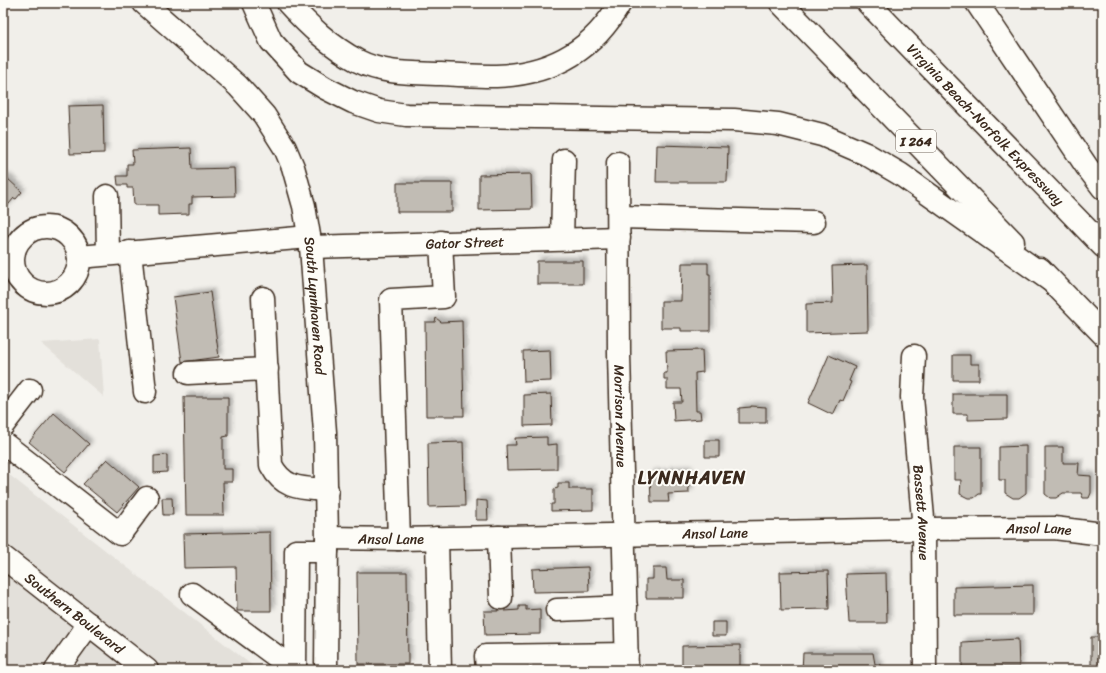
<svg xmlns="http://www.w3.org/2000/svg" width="1106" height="673" viewBox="0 0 1106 673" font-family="Sriracha,sans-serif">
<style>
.built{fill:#e3e0da}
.building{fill:#c1bcb4;stroke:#3b2a1e;filter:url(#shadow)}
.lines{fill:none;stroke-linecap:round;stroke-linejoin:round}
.minor-casing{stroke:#3b2a1e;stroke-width:25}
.highway-casing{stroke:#3b2a1e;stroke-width:25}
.minor{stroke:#fdfcf7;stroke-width:22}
.highway{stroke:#fdfcf7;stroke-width:22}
.labels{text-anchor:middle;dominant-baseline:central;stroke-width:4;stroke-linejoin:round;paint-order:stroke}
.shield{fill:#fdfcf7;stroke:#75695f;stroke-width:1}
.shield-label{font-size:13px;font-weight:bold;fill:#3b2a1e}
.street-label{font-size:14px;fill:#3b2a1e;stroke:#fdfcf7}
.district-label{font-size:18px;font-weight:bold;letter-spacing:1px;fill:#3b2a1e;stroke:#fdfcf7}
</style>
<defs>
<filter id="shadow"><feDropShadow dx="3.5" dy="-3.5" stdDeviation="2" flood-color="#0004"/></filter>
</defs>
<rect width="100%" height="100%" fill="#f1efea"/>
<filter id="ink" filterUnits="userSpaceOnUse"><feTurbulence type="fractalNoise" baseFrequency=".025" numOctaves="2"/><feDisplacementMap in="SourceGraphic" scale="8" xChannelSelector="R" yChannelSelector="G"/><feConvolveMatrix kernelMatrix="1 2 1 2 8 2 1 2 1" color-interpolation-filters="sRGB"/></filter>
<g filter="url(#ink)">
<path class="built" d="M100,339l4,58 -63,-54z
M3,470l255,200h-255z"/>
<path class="building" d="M103,105l1,48 -34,1 -2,-48z
M657,145l71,2 -1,35h-71z
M191,148l1,21 42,-1 1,28 -43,1v7h-3v10l-31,1v-10h-24l-1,-17h-6v-3h-9l-1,-9h10v-12h6l-1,-14z
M531,174l1,35 -53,1v-35z
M3,177l3,2 1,-1 15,14 -6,7 -2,-1 -11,13z
M397,183h55v29h-55z
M537,261h46v23h-46z
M682,263h26v11h2v57h-29v-3h-20v-27h20z
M867,265l1,66 -62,2v-29l27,-1 -1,-37z
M210,292l9,65 -37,5 -9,-65z
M436,318l5,4 21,-1 2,95h-38l-1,-94h10z
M550,350l1,31 -27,1 -1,-31z
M702,350l1,22 -8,1 1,38h4l1,8 -27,2 -1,-19h9l-1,-13h-14v-10h-3v-6h3l-1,-22z
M829,355l26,12 -6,14 2,1 -8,19 -3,-1 -7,15 -25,-12z
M953,355h17v9h9v16h-26z
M551,394l1,31 -28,1v-31z
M953,394h54v25l-39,1v-6h-15z
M184,397h44v39l-5,1v32h9v13h-9l1,33h-38z
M751,406l15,1v16h-27v-15l12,-1z
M54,413l35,31 -24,28 -36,-30z
M547,437v8l10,-1v25l-50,1 -1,-25h10l-1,-7z
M705,440h14v17h-14z
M463,442l2,64 -36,1 -1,-64z
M1026,446v47l-7,5h-6l-8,-5v-13h-6v-33z
M954,447h27v47h-2l-5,4h-6l-8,-4 1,-14h-7z
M1045,447h18v16h16l-1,12 13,1v17l-2,5h-6l-2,-5h-18l-7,5h-6l-5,-4z
M167,455v17l-13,1v-17z
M107,459l32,28 -22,25 -34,-28z
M688,470l1,23 -21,1 1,8h-18l-1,-28 17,-1v-2z
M558,483h11v6h24v21l-42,1v-7h3v-15l4,-1z
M162,498h10l1,17h-10z
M476,500l11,1 1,19h-12z
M270,532l1,79h-34l-1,-44 -52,1 -1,-34z
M588,567l1,24 -56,1 -1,-23z
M653,568h13l1,12h17v18h-38v-19h7z
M828,571l1,38 -48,1 -1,-38z
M357,572h50l1,92h-50z
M886,573l1,50h-38l-3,-49z
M1033,585v30h-79v-28z
M519,606h7v4l14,-1v25l-55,1 -1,-24h14v-4h6l1,4 14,-1z
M712,622h14v14h-14z
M1091,637h12v30l-12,1z
M1018,639l1,29 -57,-1v-25z
M740,645v25h-58v-24z
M803,653h70l2,11h4v6h-77z"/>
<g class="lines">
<defs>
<g id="minor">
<path id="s1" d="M144,3l94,83 26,29 21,33 8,19 11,39 7,41 14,185 2,106 -1,132"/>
<path id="s2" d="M618,163l1,191 8,316"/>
<path d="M107,196l1,58"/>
<path d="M619,217l195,5"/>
<circle cx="46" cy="260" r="33"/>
<path d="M562,239l2,-79"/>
<path id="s3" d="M311,247l308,-9"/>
<path d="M130,252l15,140"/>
<path d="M79,257l230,-20"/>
<path d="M263,298l8,167c13,25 31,23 56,25"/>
<path id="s4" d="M914,356l-2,41 12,132 1,141"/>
<path d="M188,373l79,-4"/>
<path d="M3,425l27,-35"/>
<path d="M3,443l117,91 27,-36"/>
<path d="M499,537l2,61"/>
<path id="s5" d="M327,538l72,1 525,-10 130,-1 49,6"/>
<path d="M437,538l3,132"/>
<path d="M399,539l-8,-239 53,-3 -3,-55"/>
<path id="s6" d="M3,557l144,113"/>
<path d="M192,594l103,76"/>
<path d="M557,610l69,-3"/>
<path d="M56,670l33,-46"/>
<path d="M295,670l1,-119h31"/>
<path d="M487,670l-1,-14 141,-2"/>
</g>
<g id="highway">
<path d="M254,3l17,38 28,31 26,16 28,14 26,9 27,4 328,5 44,4 44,11 44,19 34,20 150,106"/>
<path d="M288,3c21,23 42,43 70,58 25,13 55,12 83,13 18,1 37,2 55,2 54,-2 97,-25 124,-73"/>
<path d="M781,3l232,239"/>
<path id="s7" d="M868,3l235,243"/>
<path d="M977,3l110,164 16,21"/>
<path d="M1040,269l63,65"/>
</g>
</defs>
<use href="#minor" class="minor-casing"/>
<use href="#highway" class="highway-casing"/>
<use href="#minor" class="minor"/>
<use href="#highway" class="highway"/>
</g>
</g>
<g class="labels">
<rect class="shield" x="896" y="130" width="40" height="22" rx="3"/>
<g class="shield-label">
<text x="916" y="141">I 264</text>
</g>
<g class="street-label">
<text stroke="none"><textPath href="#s7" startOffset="169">Virginia Beach-Norfolk Expressway</textPath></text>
<text stroke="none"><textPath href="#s3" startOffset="154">Gator Street</textPath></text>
<text stroke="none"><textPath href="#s1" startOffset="365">South Lynnhaven Road</textPath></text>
<text stroke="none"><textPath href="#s2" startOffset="253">Morrison Avenue</textPath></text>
<text stroke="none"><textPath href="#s4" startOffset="157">Bassett Avenue</textPath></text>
<text stroke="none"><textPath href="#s5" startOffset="712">Ansol Lane</textPath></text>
<text stroke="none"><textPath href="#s5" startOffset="388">Ansol Lane</textPath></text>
<text stroke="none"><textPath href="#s5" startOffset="64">Ansol Lane</textPath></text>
<text stroke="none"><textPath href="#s6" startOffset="91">Southern Boulevard</textPath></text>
</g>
<g class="district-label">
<text x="692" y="478">LYNNHAVEN</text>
</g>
</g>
<rect width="1106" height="673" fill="none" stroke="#fdfcf7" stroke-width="16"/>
<rect x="8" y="8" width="1090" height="657" fill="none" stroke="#3b2a1e" stroke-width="1.5" filter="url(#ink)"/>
</svg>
